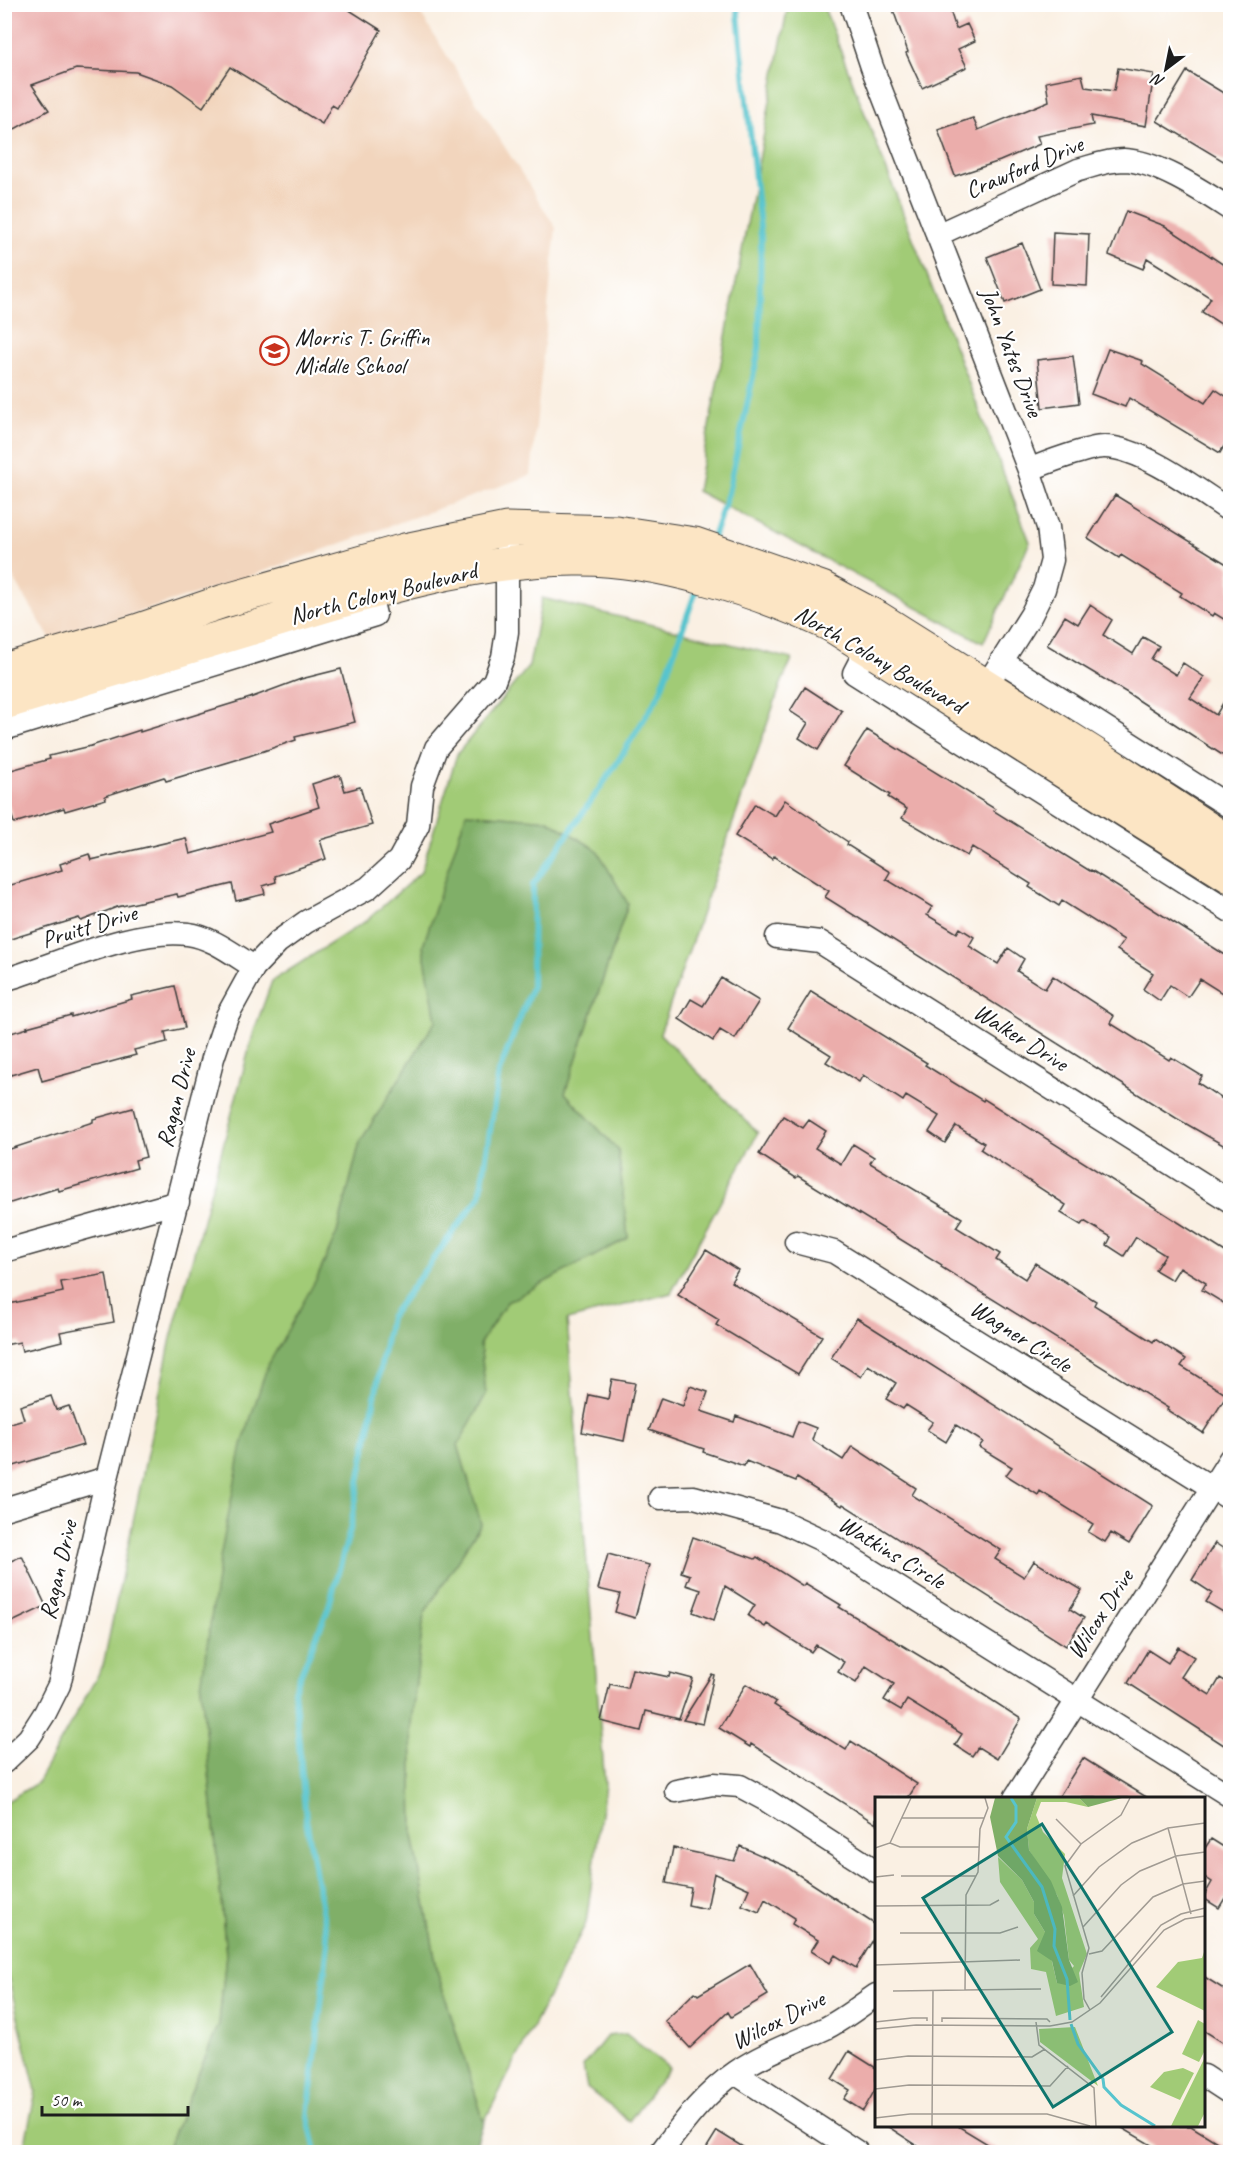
<svg xmlns="http://www.w3.org/2000/svg" width="1235" height="2157" viewBox="0 0 1235 2157" font-family="Caveat,sans-serif">
<style>
.built{fill:#f2d5bd}
.green{fill:#a1cb76;stroke:#5e7449;stroke-width:1.5}
.forest{fill:#80af67;stroke:#4e6642;stroke-width:1.5}
.lines{fill:none;stroke-linecap:round;stroke-linejoin:round}
.stream{stroke:#57c4ce;stroke-width:6}
.building{fill:#ebadab}
.street-casing{stroke:#3d3c3a;stroke-width:25}
.secondary-casing{stroke:#3d3c3a;stroke-width:35}
.street{stroke:#fff;stroke-width:22}
.secondary{stroke:#fce5c4;stroke-width:33}
.labels{text-anchor:middle;dominant-baseline:central;stroke-width:4.5;stroke-linejoin:round;paint-order:stroke}
.street-label{font-size:24px;fill:#1c1c1c;stroke:#fff}
.poi-label{font-size:24px;fill:#1c1c1c;stroke:#fff;text-anchor:start}
.inset-river{fill:none;stroke:#57c4ce;stroke-width:3}
.inset-road{fill:none;stroke:#a19b93;stroke-width:1.5}
.view{fill:#0f766e;fill-opacity:0.15;stroke:#0f766e;stroke-width:3}
.inset-edge{fill:none;stroke:#1c1c1c;stroke-width:3}
</style>
<rect width="100%" height="100%" fill="#fff"/>
<filter id="ink" filterUnits="userSpaceOnUse"><feTurbulence type="fractalNoise" baseFrequency=".0167" numOctaves="2"/><feDisplacementMap in="SourceGraphic" scale="12" xChannelSelector="R" yChannelSelector="G"/><feConvolveMatrix kernelMatrix="1 2 1 2 8 2 1 2 1" color-interpolation-filters="sRGB"/></filter>
<filter id="wash" filterUnits="userSpaceOnUse"><feTurbulence type="fractalNoise" baseFrequency=".008" numOctaves="4" result="noise"/><feDisplacementMap in="SourceGraphic" scale="24" xChannelSelector="R" yChannelSelector="G"/><feGaussianBlur stdDeviation="1.35" result="paint"/><feColorMatrix in="noise" values="0 0 0 0 0 0 0 0 0 0 0 0 0 0 0 0 0 1.4 0 .05"/><feComposite in="paint" operator="in"/></filter>
<g filter="url(#wash)">
<rect width="100%" height="100%" fill="#faf0e3"/>
<path class="built" d="M5,5h410l141,223 -25,247 -286,103 -194,62 -46,-76z"/>
<path class="green" d="M788,5h35l207,537 -47,101 -286,-152z
M542,598l250,61 -11,25 -121,350 98,99 -87,160 -104,27 38,465 -19,138 -102,199 -46,-148 -25,-139 -2,-112 13,-109 57,-90 -23,-79 28,-51 -6,-51 27,-41 121,-64 -10,-88 -53,-57 63,-189 -31,-54 -49,-30 -81,-7 -44,133 14,74 -77,122 -23,91 -19,43 -117,410 25,268 -7,71 -53,127h-143l13,-61 -31,-127 -1,-161 33,-20 66,-117 68,-328 83,-307 18,-50 94,-60 55,-49 36,-118 72,-88z
M626,2034l43,34 -40,53 -42,-33 -4,-22 24,-30z"/>
<path class="forest" d="M466,813l82,7 49,30 31,54 -63,189 53,57 10,88 -121,64 -27,41 6,51 -28,51 23,79 -57,90 -13,109 2,112 25,139 46,148 -11,30h-307l53,-128 7,-70 -25,-268 19,-128 22,-113 25,-78 51,-91 19,-43 23,-91 76,-122 -13,-74z"/>
<g class="lines">
<path class="stream" d="M712,541l16,-48 31,-144 2,-112 -24,-233
M316,2152l-8,-35 20,-174 -22,-124 -12,-129 34,-81 22,-79 40,-213 90,-121 19,-124 33,-85 1,-102 82,-119 44,-71 38,-107"/>
</g>
<g id="blocks">
<path class="building" d="M4,4h336l41,26 -44,78 -5,-3 -10,19 -92,-57 -27,40 -31,-22 -36,-13 -60,-3 -44,16 17,25 -45,25z
M891,4h57l8,25 11,-5 8,17 -17,8 9,18 -45,21 -16,-35 2,-1z
M1118,68l36,6 -8,52 -55,-10 2,9 -56,11 3,8 -40,17 -45,15 -17,-46 35,-12 5,12 71,-29 -3,-19 36,-7 3,12 29,4z
M1187,71l43,26v68l-73,-44z
M1126,211l39,15 65,43v61l-28,-18 9,-14 -64,-40 -4,11 -34,-14z
M1053,232l36,2 -2,52 -36,-2z
M1022,243l18,46 -35,14 -18,-46z
M1108,349l35,12 -1,3 63,39 10,-14 15,10v37l-10,17 -91,-55 -4,9 -34,-13z
M1073,356l6,47 -37,5 -5,-48z
M1115,495l115,71v57l-16,-10 -2,3 -32,-20 2,-3 -61,-38 -2,3 -31,-20z
M1090,605l22,15 -9,15 30,19 10,-17 16,9 -8,13 25,16 7,-12 21,14 -14,21 26,17 14,-24v69l-101,-66 -82,-49 18,-29 13,8z
M341,669l14,53 -60,15 1,3 -47,16 -83,25 -2,-4 -59,19 1,3 -41,12 -1,-3 -50,15 -10,-32v-19l46,-13 -1,-3 42,-10 49,-16v2l110,-34 51,-19z
M805,687l37,24 -24,39 -19,-12 9,-15 -18,-12z
M867,730l128,79 -1,2 96,60 1,-1 139,88v40l-30,-19 -12,18 -18,-12 -10,16 -17,-12 10,-16 -36,-23 7,-10 -62,-39 -3,5 -30,-19 2,-3 -59,-37 -5,9 -65,-38 5,-9 -19,-12 2,-2 -46,-29z
M340,775l5,16 15,-4 12,38 -52,15 6,19 -51,17 1,6 -13,4 2,8 -29,7 -4,-17 -54,13 -1,-3 -60,13 -36,14 -2,-3 -75,23v-54l58,-17 -2,-6 29,-10 2,6 95,-22 4,16 81,-22 -3,-8 51,-17 -7,-23z
M785,800l63,42 -1,3 43,27 -4,7 46,28 -5,8 30,18 3,-5 14,9 -5,9 29,18 10,-16 16,11 -7,12 28,18 8,-13 61,40 -4,7 59,37 2,-3 31,19 -4,7 32,21v45l-54,-31 -351,-221 4,-6 -55,-35 -2,3 -37,-23 20,-32 20,12z
M721,978l38,23 -24,38 -15,-9 -7,11 -34,-22 12,-20 12,7z
M175,986l10,42 -20,4 2,10 -33,8 2,5 -94,26 -4,-14 -34,10v-42l24,-7 -1,-1 44,-12v2l61,-18 -1,-3z
M811,991l116,72 -2,2 58,36 1,-2 246,156v52l-28,-17 4,-7 -26,-16 -8,13 -17,-10 10,-15 -29,-18 -12,19 -17,-11 4,-8 -27,-16 -3,4 -20,-12 5,-8 -86,-56 4,-6 -28,-17 -11,17 -16,-11 10,-16 -33,-20 -3,5 -40,-26 -4,7 -33,-20 5,-7 -43,-27z
M133,1108l13,49 -11,3 2,8 -78,23 -1,-3 -54,17v-54l89,-29v-3z
M783,1116l20,12 6,-8 17,11 -11,17 26,16 12,-20 21,13 -4,6 92,55 -6,9 44,27 -4,6 29,19 10,-16 61,38 -2,4 59,37 2,-3 31,20 -5,7 46,29 -24,38 -36,-23 1,-2 -227,-141 1,-2 -144,-89 -2,2 -37,-24z
M706,1250l32,20 -7,12 91,54 -24,38 -82,-49 3,-5 -41,-25z
M106,1274l8,48 -54,10 2,9 -40,10 -2,-9 -16,3v-40l59,-13 -2,-10z
M857,1318l296,188 -24,38 -18,-11 -6,9 -17,-10 5,-8 -53,-33 -2,4 -32,-20 6,-8 -33,-20 4,-5 -27,-17 -10,17 -19,-12 6,-8 -27,-17 -3,4 -17,-10 10,-16 -28,-18 -7,12 -30,-19z
M612,1379l23,4 -11,58 -42,-9 7,-37 19,4z
M690,1386l18,6 -7,19 33,11 2,-6 56,21 6,-16 18,7 -4,12 31,20 9,-14 64,42 -4,7 89,55 -6,9 29,18 10,-16 48,29 -12,19 14,9 -18,28 -223,-142 -1,2 -45,-28 -1,3 -50,-20 -2,5 -41,-14 1,-3 -55,-19 12,-32 22,8z
M51,1396l5,14 13,-4 14,39 -79,24v-44l20,-6 -4,-13z
M693,1537l62,22 2,-2 46,29 2,-3 36,22 -2,2 99,60 1,-1 82,53 -24,40 -19,-12 -6,9 -17,-11 7,-11 -55,-34 -6,10 -17,-10 10,-16 -28,-18 -10,17 -18,-11 6,-10 -28,-17 -5,7 -44,-28 -2,3 -17,-11 7,-11 -30,-19 -11,34 -21,-8 8,-22 -15,-5 4,-10 -9,-3z
M1215,1543l15,10v47l-7,12 -17,-10 6,-9 -20,-13z
M608,1554l41,11 -14,53 -20,-6 5,-18 -22,-5z
M22,1556l24,50 -36,17 -6,-10v-49z
M1178,1647l16,10 -13,20 29,18 10,-17 10,6v65l-102,-66 20,-33 20,13z
M632,1669l37,8 1,-4 23,6 -14,40 -33,-8 -5,20 -40,-10 9,-37 17,4z
M712,1674l2,1 -11,49 -20,-4z
M746,1684l30,18 -2,3 72,45 5,-9 66,43 -9,14h-32v26l-125,-80 -1,3 -31,-19z
M1083,1758l32,20 33,20h-90z
M1211,1839l19,12v39l-11,18 -16,-10 9,-16 -9,-6v-25z
M740,1846l45,20 91,59v10l-20,33 -21,-13 -5,8 -19,-12 7,-11 -26,-16 3,-6 -30,-19 -6,13 -17,-7 7,-16 -35,-16 -7,36 -19,-4 3,-17 -25,-5 7,-35 61,13z
M750,1964l18,31 -37,22 -3,-5 -38,36 -25,-27 30,-29 3,3z
M1203,1976l27,17v54l-27,-17z
M849,2051l27,17v20l-13,23 -19,-12 6,-9 -18,-11z
M887,2126h71l43,26h-74z
M1119,2126h72l39,24v2h-67z
M717,2131l34,21h-47z"/>
</g>
</g>
<g filter="url(#ink)">
<use href="#blocks" fill-opacity="0" stroke="#3d3c3a" stroke-width="1.5"/>
<g class="lines">
<defs>
<path id="street" d="M851,4l21,63 157,403 19,57 4,33 -8,29 -13,26 -52,82
M937,235l141,-65c15,-4 30,-10 46,-10 33,1 78,31 106,49
M1029,470c16,-7 59,-23 75,-23 38,0 94,43 126,64
M868,646l-14,27 376,238
M1001,661l229,146
M4,729l371,-114 -5,-21
M777,937l43,5 410,259
M4,980c54,-16 130,-53 184,-46 24,3 46,21 66,33
M796,1242l38,10 396,247
M4,1251l174,-49
M660,1498l34,-1 87,24 43,20 406,255
M4,1509l103,-31
M4,1762l25,-24 16,-25 14,-28 48,-207 106,-420 14,-42 27,-49 24,-25 28,-20 62,-34 31,-28 19,-35 4,-39 14,-38 58,-67 9,-24 4,-25v-103
M676,1791l37,-7 27,2 26,14 110,71
M1015,1798l215,-339
M735,2073l122,79
M1204,2076l26,17
M661,2152c22,-29 44,-59 75,-80 28,-19 60,-30 90,-44 18,-9 34,-22 50,-33"/>
<path id="secondary" d="M4,670l132,-39 88,-30 181,-51 102,-21 109,3 79,12 127,44 56,30 213,134 139,91
M4,703c89,-27 177,-54 265,-80 100,-31 200,-63 305,-64 80,-2 185,32 257,66l399,251"/>
</defs>
<use href="#street" class="street-casing"/>
<use href="#secondary" class="secondary-casing"/>
<use href="#street" class="street"/>
<use href="#secondary" class="secondary"/>
</g>
</g>
<defs>
<symbol id="school-ring" viewBox="-11 -11 22 22"><circle r="9.5" fill="#fff" stroke="#c8321e" stroke-width="1.5"/><path d="M0-5L7-2L0 1L-7-2ZM-4 1L0 2.5L4 1V4Q0 6-4 4Z" fill="#c8321e"/></symbol>
</defs>
<g fill-rule="evenodd">
<use href="#school-ring" x="258" y="334" width="33" height="33"/>
</g>
<g class="labels">
<g class="street-label">
<text transform="translate(1024 167) rotate(-23)">Crawford Drive</text>
<text transform="translate(1012 352) rotate(69)">John Yates Drive</text>
<text transform="translate(383 593) rotate(-14)">North Colony Boulevard</text>
<text transform="translate(880 659) rotate(30)">North Colony Boulevard</text>
<text transform="translate(89 926) rotate(-17)">Pruitt Drive</text>
<text transform="translate(1021 1037) rotate(32)">Walker Drive</text>
<text transform="translate(176 1098) rotate(-76)">Ragan Drive</text>
<text transform="translate(1021 1336) rotate(32)">Wagner Circle</text>
<text transform="translate(892 1552) rotate(31)">Watkins Circle</text>
<text transform="translate(58 1570) rotate(-77)">Ragan Drive</text>
<text transform="translate(1100 1614) rotate(-57)">Wilcox Drive</text>
<text transform="translate(778 2020) rotate(-27)">Wilcox Drive</text>
</g>
<g class="poi-label">
<text x="295" y="337">Morris T. Griffin<tspan x="295" dy="28">Middle School</tspan></text>
</g>
</g>
<g transform="translate(875 1797)">
<rect width="330" height="330" fill="#faf0e3"/>
<path d="M162,1h42l9,9 -22,-5h-25l-5,13 7,17 22,22 -3,24 25,76 -8,19 5,34 -28,9 -10,-44 -15,-3 -1,-21 8,-9 -38,-57 -2,-25 24,23 12,22v12l11,18 12,51 17,-17 -5,-6 -5,-44 -7,-21 -28,-45 -2,-21zM330,152v62l-49,-24 22,-25 24,-4zM323,223l7,4v26l-6,12 -17,-8zM200,230l23,59 -58,-44 -1,-13zM330,260v55l-7,14h-27zM308,271l11,5 -14,27 -30,-13 14,-15z" fill="#a1cb76"/>
<path d="M120,1h42l-10,31 2,21 22,31 11,26 7,53 9,22 -8,4 -13,-3 -5,-22 -15,-10 8,-19 -11,-18v-12l-12,-22 -24,-24 -8,-39zM204,1h43l-34,9z" fill="#80af67"/>
<path class="inset-river" d="M136,1l5,8v16l-10,15 36,50 13,42 -1,17 13,33 3,41M196,227l7,20 25,35 1,8 17,18 34,21"/>
<path class="inset-road" d="M27,21h82M181,22l25,25M293,31l23,86M15,46l10,4h79M0,51l15,-5 21,-45M26,79h75M0,80l19,-2M198,99l26,-29 33,-24 36,-15 37,-5M0,109l115,-1 9,-5M208,130l38,-42 19,-14 36,-15 29,-4M25,136h100l18,-6M214,157l13,-3 51,-54 30,-13 22,-3M0,168l145,-5M90,193l1,-95 12,-23 2,-43 8,-21 -3,-10M18,194l148,-2M226,200l60,-72 20,-11 24,-6M215,213l-6,-11 -2,-26 7,-25 -24,-82 16,-22 40,-29 9,-17M0,225l37,-4h15v3M67,225v-4l105,1 3,3M161,225l3,23 55,43 2,38M0,232l41,-4 134,1 22,-4 28,-19 64,-73 21,-11 20,-3M0,263l33,-4 124,1 13,-8M0,292l34,-4 141,1 18,-20M0,321l35,-4h137l43,12M57,329l1,-136"/>
<path class="view" d="M167,27l130,208 -119,75 -130,-209z"/>
<rect width="330" height="330" class="inset-edge"/>
</g>
<rect width="1235" height="2157" fill="none" stroke="#fff" stroke-width="24"/>
<g transform="translate(1166 69) rotate(212)" stroke="#ffffff" stroke-width="4.5" paint-order="stroke">
<path d="M0-4.5L10 22L0 15L-10 22Z" fill="#1c1c1c"/>
<text y="-9" font-size="16" font-weight="bold" text-anchor="middle" fill="#1c1c1c">N</text>
</g>
<path d="M42 2106v9h146v-9" fill="none" stroke="#1c1c1c" stroke-width="3"/>
<text x="51" y="2106" font-size="18" fill="#1c1c1c" stroke="#ffffff" stroke-width="4.5" paint-order="stroke">50 m</text>
</svg>
